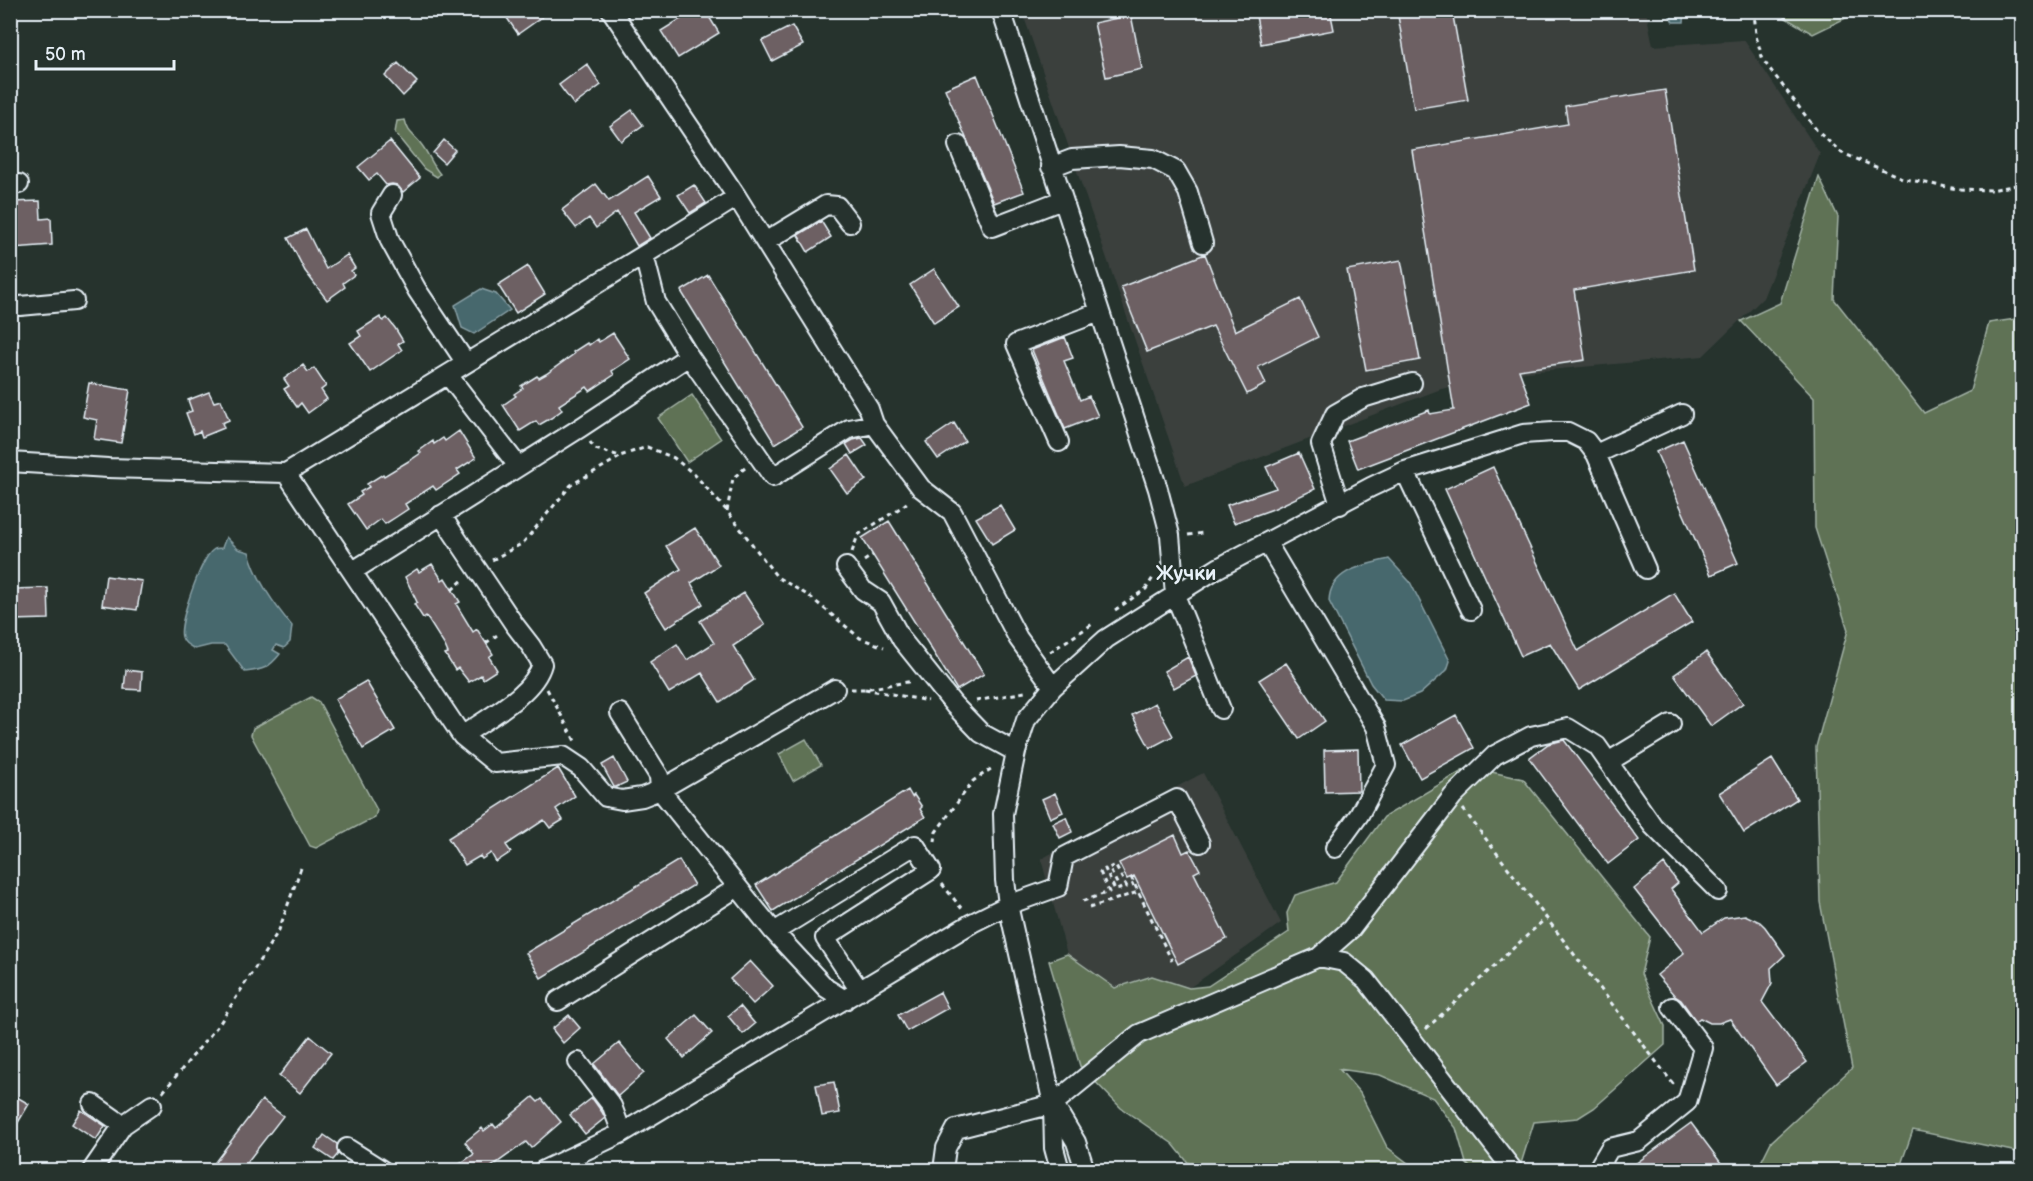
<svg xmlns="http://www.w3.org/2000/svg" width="2033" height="1181" viewBox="0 0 2033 1181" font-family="'Balsamiq Sans',sans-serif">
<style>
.built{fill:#3b413e}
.green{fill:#5e7255;stroke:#a3b2a6;stroke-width:1.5}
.water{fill:#47686d;stroke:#879fa5;stroke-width:1.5}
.building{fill:#6d6164;stroke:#e8f1f8;stroke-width:1.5}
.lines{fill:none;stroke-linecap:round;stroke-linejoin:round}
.minor-casing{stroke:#e8f1f8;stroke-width:22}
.path{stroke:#e8f1f8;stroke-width:3;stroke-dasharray:4.5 4.5;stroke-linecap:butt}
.minor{stroke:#26332d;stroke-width:18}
.labels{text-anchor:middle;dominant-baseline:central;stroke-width:4.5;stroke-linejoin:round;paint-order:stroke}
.quarter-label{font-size:20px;font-weight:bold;fill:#e8f1f8;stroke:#26332d}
</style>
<rect width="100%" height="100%" fill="#26332d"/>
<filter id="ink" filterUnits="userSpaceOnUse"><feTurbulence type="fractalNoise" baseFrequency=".0167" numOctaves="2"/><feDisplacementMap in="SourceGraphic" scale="12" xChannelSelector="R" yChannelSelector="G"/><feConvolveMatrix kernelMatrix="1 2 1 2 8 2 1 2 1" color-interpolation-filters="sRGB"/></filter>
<g filter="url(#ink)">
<path class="built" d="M1022,11h624l7,35 91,-6 76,114 -57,144 -60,58 -177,16 -85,17 -256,97z
M1203,773l78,150 -92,65 -37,-12 -37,13 -48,-35 -26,-95z"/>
<path class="green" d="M1786,11v-1l74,1 -47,23 -29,-17z
M405,120c3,14 9,14 16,24 8,10 11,21 19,30l-3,3 -13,-8 -29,-36 2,-12z
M1819,177l19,40 -4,82 90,114 46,-22 19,-68 33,-5v835l-109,-23 -14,40h-142l14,-28 81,-74 -32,-166 -4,-155 32,-117 -33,-102 -1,-130 -73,-77 39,-18z
M692,395l29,44 -34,23 -29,-44z
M311,697l8,5 58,108 -2,7 -59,31 -6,-2 -59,-111 2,-7z
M806,739l15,26 -28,16 -14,-27z
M1469,767l54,12 127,158 -9,37 24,52v19l-71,63 -16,10 -44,4 -15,48h-46l-7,-7 -10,-35 -23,-30 -53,-23 -41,-6 21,24 27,54 30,23h-223l-21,-26 -52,-36 -41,-42 -31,-105 18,-7 48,34 37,-12 37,12 19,-2 81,-54 -2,-19 8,-18 41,-13 48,-65z"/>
<path class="water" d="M1670,11h15l-1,11h-11l-4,-8z
M481,289l15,5 14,16 -36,24 -12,-6 -7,-23z
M226,537l12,12 11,3c8,28 24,51 43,74l-2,16 -6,6 -8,-3 -3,5 7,4c-11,14 -17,16 -35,18l-20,-27h-14l-16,4c-5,-3 -11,-5 -13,-12 -4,-13 19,-79 31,-87 2,-2 6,-2 9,-2z
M1389,559l21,23 40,79 -3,9 -27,24 -17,7 -19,-1 -13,-16 -42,-83c1,-31 35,-36 60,-42z"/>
<path class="building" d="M514,10h38l-34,24 -11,-16z
M695,10h10l14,23 -41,25 -17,-27z
M1255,10h75l4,20 -73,14z
M1397,10h55l16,90 -54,9z
M1131,15l11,54 -36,8 -12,-54z
M792,26l11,19 -31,16 -10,-20z
M398,63l19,19 -14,14 -18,-20z
M587,64l14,21 -27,20 -15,-20z
M977,75l47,117 -30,11 -49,-114z
M1665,90l29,180 -120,20 11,70 -66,10 12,33 -173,66 -11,-28 82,-31 1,4 24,-4 -42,-260 156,-26 -3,-18z
M632,110l11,15 -22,16 -11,-15z
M444,140l11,10 -11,13 -11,-10z
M390,141l30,37 -17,14 -6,-7 -5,-1 -6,1 -9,-11 -8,6 -11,-13z
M648,176l13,20 -27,16 16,26 -13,8 -20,-34 -21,16 -7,-10 -13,10 -14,-18 34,-26 13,17z
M694,185l12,18 -16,10 -12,-18z
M40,201l1,18 10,-1 1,27 -39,3 -2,-46z
M821,221l10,16 -23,15 -10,-17z
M306,229l20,40 21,-14 8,13 -4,3 3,4 -11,8 2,4 -18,13 -22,-29 -17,-33z
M1205,254l30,77 65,-32 18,38 -60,30 8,17 -19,10 -34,-68 -66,26 -26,-65z
M1401,260l19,100 -54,10 -19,-100z
M528,266l17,28 -29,19 -18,-28z
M934,269l25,38 -25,16 -24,-38z
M708,275l94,152 -27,17 -94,-153z
M380,317l3,4 4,-3 8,10 8,13 -5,3 4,6 -32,22 -20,-29 11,-7 -3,-5z
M613,333l17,26 -18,12 2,4 -24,16 -3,-4 -28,18 3,5 -11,8 -12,7 -3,-4 -16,10 -17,-26 13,-9 -2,-2 9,-6 -2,-2 16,-10 2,2 7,-4 28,-20 -1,-2 14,-9 2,2 8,-6 2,3z
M1065,337l8,21 -9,3 16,39 9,-4 9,20 -33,13 -33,-79z
M303,365l5,7 6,-4 12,18 -5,4 6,9 -19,14 -7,-10 -4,4 -13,-18 5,-3 -5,-7z
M89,383l41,7 -9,53 -27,-4 3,-19 -14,-3z
M209,392l5,10 7,-2 8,20 -7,3 2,5 -22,9 -2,-6 -6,3 -8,-21 6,-2 -4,-11z
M954,423l11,18 -27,18 -12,-17z
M459,431l17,27 -19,12 3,4 -24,16 -3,-4 -28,18 3,5 -12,8 -11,7 -4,-5 -15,11 -18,-26 14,-9 -2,-3 9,-5 -2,-3 16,-10 1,2 28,-17 9,-6 -2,-2 14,-10 1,3 9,-6 2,3z
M862,438l5,7 -15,9 -6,-10 7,-4z
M1683,440l55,123 -27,12 -55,-123z
M1299,453l16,36 -42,20 -39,14 -7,-18 49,-17 -10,-21z
M849,455l17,25 -19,13 -17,-24z
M1493,467l85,184 96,-58 18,29 -113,68 -29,-47 -29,13 -76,-167z
M1000,505l15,25 -23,14 -16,-26z
M889,521l95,153 -27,16 -95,-152z
M695,528l24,37 -28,18 12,21 -37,24 -22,-35 37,-24 -15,-23z
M432,564l10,16 3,-2 15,24 -4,2 17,28 4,-3 16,25 -4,3 8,13 -14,9 -2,-4 -12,7 -11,-14 -3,2 -10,-16 3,-1 -3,-7 -19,-30 -3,2 -9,-14 3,-2 -12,-25 12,-8 2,3z
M106,576l36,5 -5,29 -35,-5z
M48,588l1,31 -37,1 -1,-31z
M744,593l21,32 -32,21 21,34 -34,22 -18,-29 -33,20 -19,-31 27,-18 10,16 27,-17 -14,-22z
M1706,652l37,51 -32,23 -37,-51z
M1188,657l8,19 -22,12 -10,-17z
M1286,663l39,58 -26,18 -40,-59z
M126,670l16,2 -1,18 -17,-1z
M366,681l29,49 -32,19 -28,-50z
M1155,703l18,33 -23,12 -18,-33z
M1456,715l18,33 -54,30 -18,-33z
M1564,740l75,100 -31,24 -79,-106 19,-14z
M1358,749l1,42 -34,1 -1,-42z
M614,758l13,24 -11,5h-2l-12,-22z
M1772,759l25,40 -53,34 -25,-40z
M558,768l17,28 -19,13 7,11 -13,8 -6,-8 -38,25 5,7 -15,10 -5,-9 -9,6 -2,-3 -15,9 -17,-27z
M908,790l4,7 2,-2 8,12 -2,2 5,8 -152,94 -17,-26z
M1055,793l8,19 -13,6 -8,-19z
M1066,817l6,15 -12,6 -7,-15z
M1175,835l8,18 6,-3 11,20 -6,3 33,66 -49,25 -44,-88 -7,3 -8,-16z
M679,860l15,25 -153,93 -15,-25z
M1664,864l14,19 -7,6 32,43 21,-14 21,-3 15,7 5,5 20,28 -14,13 1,15 -10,19 45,60 -31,23 -46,-66 -11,4h-9l-10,-5 -4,3 -15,-21 -6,-4 -18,-21 27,-22 -50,-64z
M750,961l23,25 -20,18 -23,-25z
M940,992l8,16 -41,23 -9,-16z
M740,1006l15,18 -12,10 -15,-18z
M569,1015l11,13 -17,15 -11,-14z
M696,1015l16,18 -28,25 -16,-19z
M310,1036l21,17 -31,40 -21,-17z
M619,1043l25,30 -26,23 -24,-32z
M834,1082l6,31 -18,3 -6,-31z
M10,1093l19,11 -19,32z
M533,1097l5,5 4,-3 19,23 -30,26 -5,-6 -39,28h-36l23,-16 -9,-12 17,-14 2,3 9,-7 3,4z
M592,1098l10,14 3,6 -20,16 -15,-19z
M262,1100l21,16 -42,54h-32z
M81,1110l24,16 -9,14 -24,-16z
M1691,1123l30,40 -11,7h-83z
M324,1135l13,9 1,10 -5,6 -18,-12z"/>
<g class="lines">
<defs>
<path id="minor" d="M611,10l126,187 132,212 5,15 47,64 31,24 66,126 35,49
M1001,10l157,479 12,46 5,60 -69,44 -53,48 -27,33 -10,32 -13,62 2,66 3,25 45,199 1,44 6,22
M958,145l34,82 70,-27
M1051,167l21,-8 47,-3 34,3 23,12 12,21 15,51
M10,185l9,-1
M392,195l-11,18 9,28 27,49 49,73
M765,242l61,-37 11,1 13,17
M644,255l12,47 33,54 84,121 76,-48 25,-5
M10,305l10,1 54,-5
M448,375l70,91
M1059,442l-43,-98 83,-32
M1596,454l86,-40
M10,462l98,6 178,5 358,-218 93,-58
M1405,471l66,139
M286,473l176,263 33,27 68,-7 18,12 25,29 16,3 20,-3 18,-7 175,-101
M1340,505l-19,-61 14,-30 28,-16 49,-15
M441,515l73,109 17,22 11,18c-8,30 -55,54 -80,72
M1267,543l109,184 10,38 -27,50 -24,33
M846,567l17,23 18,12 21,38 52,65 27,28 35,19
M353,571l227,-143 109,-72
M1221,709l-46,-114 43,-27 153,-81 34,-16 118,-37 30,-2h15l18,9 10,13 50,115
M620,713l39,63 1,14 114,142 52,56 19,12
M1608,762l63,-38
M774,932l141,-87 16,25 -106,68 35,53
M1319,957l32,-28 102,-133 42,-41 36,-19 37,-8 29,18 56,80 65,65
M558,1001l180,-114
M578,1062l34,44 10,27
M93,1104l30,21
M1054,1105l22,37 9,28
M347,1148l35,22
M92,1170l31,-45 29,-20
M544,1170l78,-37 350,-210 36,-18 50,-18 6,-30 113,-58 23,44
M943,1170l3,-22 10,-19 97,-25 86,-70 180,-77 25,5 22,18 147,190
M1597,1170l13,-22 29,-7 48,-39 16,-54 -31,-41"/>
</defs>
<use href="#minor" class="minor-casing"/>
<path class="path" d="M1754,10l2,26 7,24 55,72 24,21 63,26 52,10 34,1 31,-6
M590,442l5,7 25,7 27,-9 27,11 21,17 32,36 50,66 32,19 51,42 24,9
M727,511l6,-33 12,-10
M1188,535l16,-2
M852,552l6,-17 45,-29 7,-6
M492,560l31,-17 48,-58 49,-28
M864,561l9,-6
M452,590l12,-11
M1115,610l31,-21 8,-13
M486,643l14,-10
M1050,652l44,-29
M547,689l28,52
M851,689h14l48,-8
M865,689l63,12
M976,701l49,-9
M1463,809l211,276
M935,842l1,-10 37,-51 21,-14
M1131,877l41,84
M942,884l20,25
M1083,901l26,-9 -9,-20 5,-3 10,21 5,-1 -11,-21 6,-3 12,22 7,-3
M1089,908l49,-16
M1426,1029l120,-111
M163,1092l57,-69 59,-93 23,-65"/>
<use href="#minor" class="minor"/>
</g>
</g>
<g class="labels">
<g class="quarter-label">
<text x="1186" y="574">Жучки</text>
</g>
</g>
<rect width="2033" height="1181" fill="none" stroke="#26332d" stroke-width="36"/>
<rect x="18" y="18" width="1997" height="1145" fill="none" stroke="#e8f1f8" stroke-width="2" filter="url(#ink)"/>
<path d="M36 60v9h138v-9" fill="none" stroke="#e8f1f8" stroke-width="3"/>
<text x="45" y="60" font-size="18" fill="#e8f1f8" stroke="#26332d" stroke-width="4.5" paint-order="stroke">50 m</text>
</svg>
